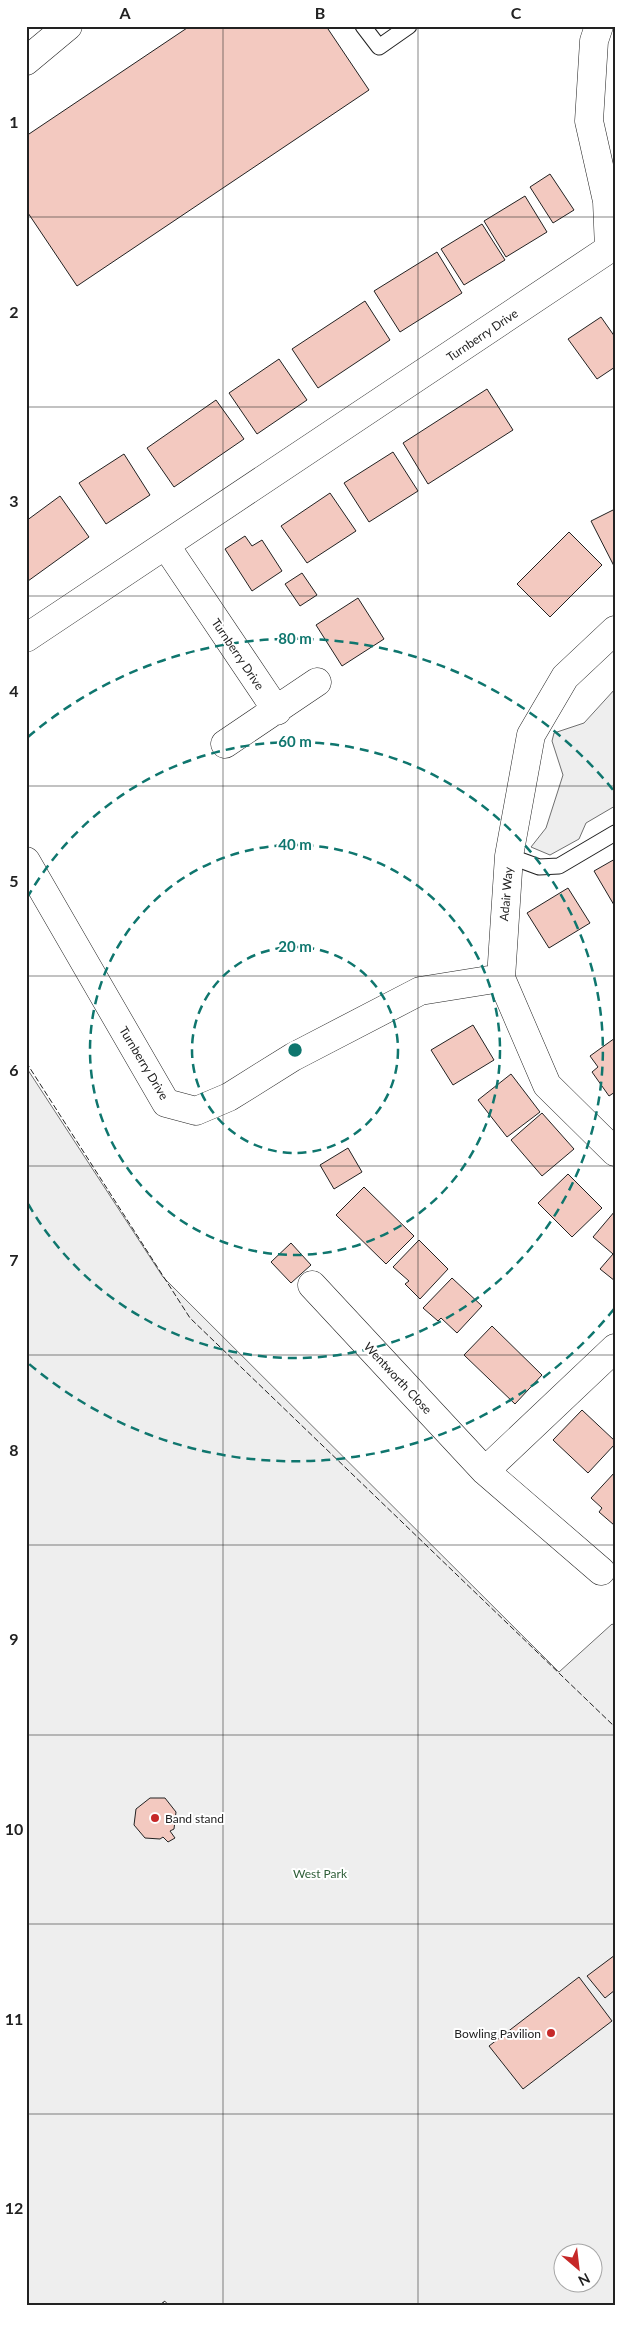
<svg xmlns="http://www.w3.org/2000/svg" width="641" height="2331" viewBox="0 0 641 2331" font-family="Lato,sans-serif">
<style>
.green{fill:#eee;stroke:#6f6f6f;fill-rule:evenodd}
.building{fill:#f3c9c0;stroke:#222}
.lines{fill:none;stroke-linecap:round;stroke-linejoin:round}
.service-casing{stroke:#222;stroke-width:17}
.minor-casing{stroke:#222;stroke-width:29}
.service{stroke:#fff;stroke-width:15}
.minor{stroke:#fff;stroke-width:28}
.fence{stroke:#222;stroke-width:1;stroke-dasharray:6 2.5;stroke-linecap:butt}
.grid{fill:none;stroke:#222;stroke-width:1;stroke-opacity:0.55}
.ring{fill:none;stroke:#0f766e;stroke-width:2.5;stroke-dasharray:9 6}
.poi-dot{fill:#c62828;stroke:#fff;stroke-width:2}
.labels{text-anchor:middle;dominant-baseline:central;stroke-width:4;stroke-linejoin:round;paint-order:stroke}
.street-label{font-size:12px;fill:#222;stroke:#fff}
.poi-label{font-size:12px;fill:#222;stroke:#fff;text-anchor:start}
.park-label{font-size:12px;fill:#2f5e38;stroke:#fff}
.centre{fill:#0f766e;stroke:#fff;stroke-width:2.5}
.ring-label{font-size:15px;text-anchor:middle;font-weight:bold;fill:#0f766e;stroke:#fff;stroke-width:4;stroke-linejoin:round;paint-order:stroke}
.neatline{fill:none;stroke:#222;stroke-width:2}
.grid-label{font-size:16px;text-anchor:middle;font-weight:bold;fill:#222}
</style>
<rect width="100%" height="100%" fill="#fff"/>
<path class="green" d="M615,689v117l-29,17 -7,16 -29,16 -19,-8 15,-19 17,-53 -11,-34 2,-8 30,-10z
M26,1067l137,210 396,395 53,-48 3,2v679h-447l-3,-4 -5,4h-134zM564,2254h30v30h-30z"/>
<path class="building" d="M190,26h136l43,64 -292,196 -51,-76v-74z
M550,174l24,36 -21,13 -23,-36z
M525,196l22,36 -41,25 -22,-36z
M482,224l23,36 -41,25 -23,-36z
M437,252l25,41 -62,39 -26,-41z
M365,301l25,39 -72,48 -26,-39z
M601,317l14,20v30l-18,12 -29,-40z
M279,359l28,41 -50,34 -28,-41z
M487,389l26,41 -85,54 -25,-41z
M216,400l28,39 -70,48 -27,-39z
M393,452l25,39 -49,31 -25,-39z
M124,454l26,41 -44,29 -27,-41z
M330,493l26,38 -49,32 -26,-37z
M60,496l29,41 -61,44 -2,-60z
M615,509v57h-1l-23,-45z
M569,532l33,33 -52,52 -33,-33z
M245,536l7,10 10,-6 20,31 -30,20 -27,-42z
M302,573l15,22 -17,11 -15,-22z
M358,598l26,41 -42,27 -26,-41z
M615,859v46h-1l-20,-34z
M568,888l22,35 -41,25 -22,-35z
M473,1025l21,35 -41,25 -22,-35z
M615,1038v54l-6,4 -17,-24 6,-5 -8,-11z
M511,1074l29,38 -33,25 -29,-37z
M542,1113l32,36 -32,27 -31,-36z
M348,1148l14,24 -28,17 -14,-24z
M568,1174l34,34 -30,29 -34,-34z
M364,1187l50,49 -28,28 -50,-49z
M615,1211v70l-15,-12 13,-15 -20,-17z
M419,1240l29,29 -28,30 -15,-15 4,-3 -16,-14z
M291,1243l20,22 -20,18 -20,-21z
M452,1278l30,28 -25,27 -16,-15 -3,3 -15,-13z
M492,1326l50,49 -27,29 -51,-49z
M582,1410l33,31v3l-27,29 -35,-33z
M615,1472v52l-1,1 -15,-13 3,-4 -11,-10z
M150,1798h15l11,14 -2,17 -4,2 5,7 -7,4 -5,-5 -3,2 -15,-1 -11,-13 2,-16z
M615,1955v35l-10,8 -18,-22z
M579,1977l33,44 -89,68 -34,-43z"/>
<g class="lines">
<defs>
<path id="service" d="M363,26l16,21 30,-21
M509,856l30,11 20,-1 56,-33"/>
<path id="minor" d="M26,61l42,-35
M166,546l111,165
M615,630l-50,47 -34,58 -22,121 -8,122 46,107 68,67
M26,638l583,-389 -2,-48 -18,-80 5,-80 5,-15
M225,744l92,-62
M26,861l140,242 30,8 33,-14 64,-40 127,-66 81,-13
M312,1285l173,186 116,100
M485,1471l130,-123"/>
</defs>
<use href="#service" class="service-casing"/>
<use href="#minor" class="minor-casing"/>
<use href="#service" class="service"/>
<use href="#minor" class="minor"/>
<path class="fence" d="M26,1062l164,256 425,409
M160,2305l5,-4 3,4"/>
</g>
<path class="grid" d="M223,26v2279M418,26v2279M26,217h589M26,407h589M26,596h589M26,786h589M26,976h589M26,1166h589M26,1355h589M26,1545h589M26,1735h589M26,1924h589M26,2114h589"/>
<g class="ring">
<circle cx="295" cy="1050" r="103"/>
<circle cx="295" cy="1050" r="205"/>
<path d="M27 898A308 308 0 1 1 27 1202"/>
<path d="M614 1309A411 411 0 0 1 28 1363M28 737A411 411 0 0 1 614 791"/>
</g>
<g class="poi-dot">
<circle cx="155" cy="1818" r="5"/>
<circle cx="551" cy="2033" r="5"/>
</g>
<g class="labels">
<g class="street-label">
<text transform="translate(482 335) rotate(-34)">Turnberry Drive</text>
<text transform="translate(238 654) rotate(56)">Turnberry Drive</text>
<text transform="translate(506 894) rotate(-85)">Adair Way</text>
<text transform="translate(144 1063) rotate(59)">Turnberry Drive</text>
<text transform="translate(398 1378) rotate(47)">Wentworth Close</text>
</g>
<g class="poi-label">
<text x="165" y="1818">Band stand</text>
<text x="541" y="2033" text-anchor="end">Bowling Pavilion</text>
</g>
<g class="park-label">
<text x="320" y="1873">West Park</text>
</g>
</g>
<circle cx="295" cy="1050" r="8" class="centre"/>
<g class="ring-label">
<text x="295" y="644">80 m</text>
<text x="295" y="747">60 m</text>
<text x="295" y="850">40 m</text>
<text x="295" y="952">20 m</text>
</g>
<rect width="641" height="2331" fill="none" stroke="#ffffff" stroke-width="55"/>
<g transform="translate(578 2268) rotate(152)"><circle r="24" fill="#ffffff" stroke="#a7a7a7"/>
<path d="M0-4L9 19L0 12L-9 19Z" fill="#c62828"/>
<text y="-8" font-size="14" font-weight="bold" text-anchor="middle" fill="#222222">N</text>
</g>
<rect x="28" y="28" width="586" height="2276" class="neatline"/>
<g class="grid-label">
<text x="125" y="19">A</text>
<text x="320" y="19">B</text>
<text x="516" y="19">C</text>
<text x="14" y="128">1</text>
<text x="14" y="318">2</text>
<text x="14" y="507">3</text>
<text x="14" y="697">4</text>
<text x="14" y="887">5</text>
<text x="14" y="1076">6</text>
<text x="14" y="1266">7</text>
<text x="14" y="1456">8</text>
<text x="14" y="1645">9</text>
<text x="14" y="1835">10</text>
<text x="14" y="2025">11</text>
<text x="14" y="2214">12</text>
</g>
</svg>
